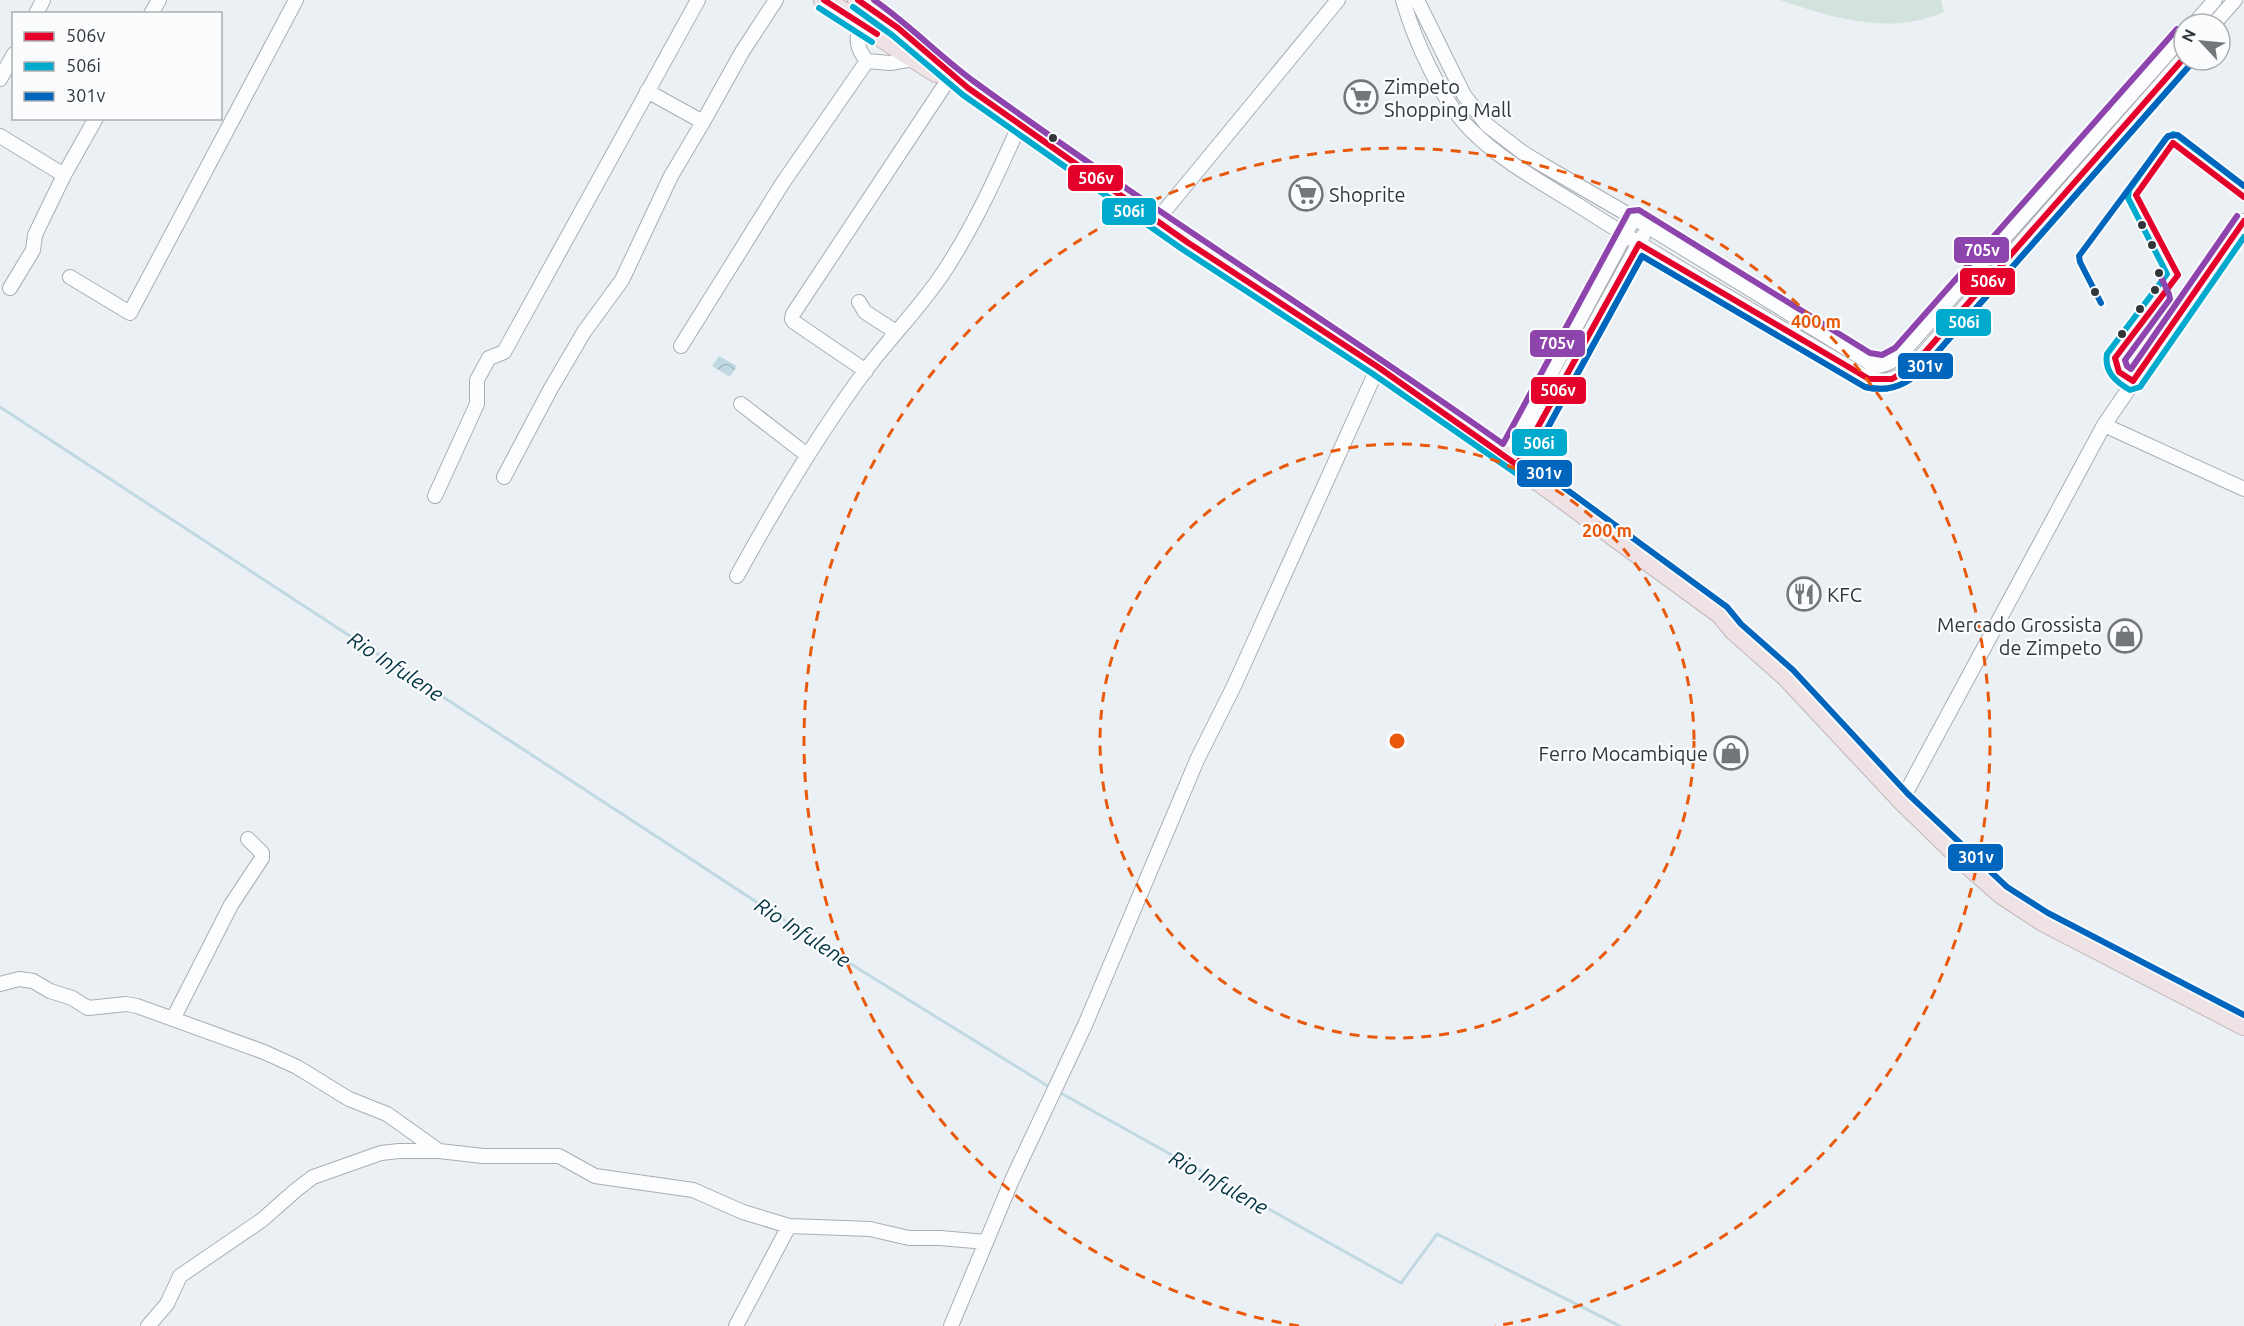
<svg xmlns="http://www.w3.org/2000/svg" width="2244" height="1326" viewBox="0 0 2244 1326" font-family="Ubuntu,sans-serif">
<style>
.pitch{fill:#d4e2de}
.water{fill:url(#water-waves)}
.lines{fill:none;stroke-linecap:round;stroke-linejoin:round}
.stream{stroke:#c0d9e3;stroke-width:3}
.minor-casing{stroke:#aaadb1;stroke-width:16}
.highway-casing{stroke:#c0b6b9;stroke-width:22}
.minor{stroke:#fcfdfe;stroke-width:14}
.highway{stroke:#eee2e4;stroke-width:20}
.bus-1-casing{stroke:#fbfcfe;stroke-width:10}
.bus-2-casing{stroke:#fbfcfe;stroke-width:10}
.bus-3-casing{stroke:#fbfcfe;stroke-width:10}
.bus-4-casing{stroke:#fbfcfe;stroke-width:10}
.bus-1{stroke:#e4002b;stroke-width:6}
.bus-2{stroke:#00a9ce;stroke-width:6}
.bus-3{stroke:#0065bd;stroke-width:6}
.bus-4{stroke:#8e44ad;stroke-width:6}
.ring{fill:none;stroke:#e8590c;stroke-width:3;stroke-dasharray:10 8}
.bus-dot{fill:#323639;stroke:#fbfcfe;stroke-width:2}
.labels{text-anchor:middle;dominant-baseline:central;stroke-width:4.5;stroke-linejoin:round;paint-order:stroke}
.poi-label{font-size:20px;fill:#323639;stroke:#fbfcfe;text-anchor:start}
.water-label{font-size:21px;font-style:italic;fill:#003341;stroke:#fbfcfe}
.centre{fill:#e8590c;stroke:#fbfcfe;stroke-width:3}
.ring-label{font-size:18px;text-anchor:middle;font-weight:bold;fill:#e8590c;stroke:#fbfcfe;stroke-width:4.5;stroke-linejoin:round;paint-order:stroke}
.line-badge{stroke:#fbfcfe;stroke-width:2}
.badge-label{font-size:16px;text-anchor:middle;font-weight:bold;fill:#fff}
</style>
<defs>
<pattern id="water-waves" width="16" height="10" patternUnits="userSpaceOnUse" patternTransform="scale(1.5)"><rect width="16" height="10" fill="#c0d9e3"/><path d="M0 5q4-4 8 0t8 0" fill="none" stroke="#a5bbc4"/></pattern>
</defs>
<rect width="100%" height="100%" fill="#ebf0f5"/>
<path class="pitch" d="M1780,0h161l3,12c-55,24 -110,6 -164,-12z"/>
<path class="water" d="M719,356l18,10 -7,11 -18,-11z"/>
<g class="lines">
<path class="stream" d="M0,407l862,564 189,117
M1059,1092l342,191 36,-49 183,92"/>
<defs>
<path id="minor" d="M1403,0c11,39 38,100 67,129 30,31 71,53 108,76 91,59 187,113 282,169 20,11 35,8 52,-7l272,-309
M1417,0l47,95 23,30 35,27 21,13 91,53 241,148c11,0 18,-5 26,-12l283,-319
M36,14l7,-14
M151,14l8,-14
M861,24c-6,15 -4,25 6,37l23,2 23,-4
M2194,24l21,-24
M2214,24l21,-24
M0,79l14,-25
M647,91l56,31 39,-70 34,-52
M0,136l64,39
M1157,220l181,-220
M70,277l60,36 166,-313
M10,288l23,-38 2,-15 29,-60 32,-57
M859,302l6,10 31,20
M681,346l101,-162 85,-123
M866,371l-72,-49 -2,-3 1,-5 155,-234
M741,404l66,51
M2104,425l140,64
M1506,457l128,-239
M1517,465l126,-229
M504,477l46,-87 34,-58 38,-52 49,-104 32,-54
M435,496l42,-92v-24l12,-22 15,-6 194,-352
M737,576c39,-71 80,-140 128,-205 26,-35 59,-67 82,-104 29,-45 51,-94 73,-143
M1902,800l202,-375 140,-204
M0,984l19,-5 14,2 17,10 22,7 16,10 38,-4 11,2 127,46 33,15 52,32 38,15 52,37
M173,1019l58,-114 31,-47v-5l-14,-14
M148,1326l19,-22 13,-28 82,-56 34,-30 17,-13 68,-24 18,-2h40l44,5h76l36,20 98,14 50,22 46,14 81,3 39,9h31l46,4
M736,1326l53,-100
M951,1326l61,-146 73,-155 112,-265 37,-74 144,-319"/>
<path id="highway" d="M824,0l112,72
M858,0l40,28 70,60 219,154 191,125 139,98 204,149 13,16 52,46 116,124 68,66 32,28 41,27 201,104"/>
</defs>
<use href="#minor" class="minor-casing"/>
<use href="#highway" class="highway-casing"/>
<use href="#minor" class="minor"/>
<use href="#highway" class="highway"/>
<defs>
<path id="bus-1" d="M824,0l53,34
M858,0l40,28 70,60 219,154 191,125 139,98 122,-221 230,135h23l20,-12 272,-309
M2244,197l-71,-54 -37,52 42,80 -63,83 4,14 14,9 111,-160"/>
<path id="bus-2" d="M853,7l39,28 71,60 219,154 191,125 144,100 8,-5 117,-213 223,131c21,5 37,0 54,-14l272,-309
M819,8l53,34
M2244,186l-66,-50 -5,-2 -7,4 -37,52 -1,8 39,76 -60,80c-3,18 9,28 23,36l10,-3 104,-150"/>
<path id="bus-3" d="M2191,64l-272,309c-17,14 -33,19 -54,14l-223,-131 -113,206 198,145 14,17 52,46 115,124 99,93 41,26 196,102
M2101,303l-21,-41 -1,-6 89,-120 10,-1 66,51"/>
<path id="bus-4" d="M874,0c36,25 66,57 102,83 172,125 353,238 527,361l126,-233 10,-1 231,143 12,2 13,-7 282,-319
M2159,273l10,21 1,5 -45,61 2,6 4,3 106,-153"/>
</defs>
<use href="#bus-1" class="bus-1-casing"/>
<use href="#bus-2" class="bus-2-casing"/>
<use href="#bus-3" class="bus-3-casing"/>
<use href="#bus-4" class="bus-4-casing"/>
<use href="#bus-1" class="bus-1"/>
<use href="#bus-2" class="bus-2"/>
<use href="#bus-3" class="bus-3"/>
<use href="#bus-4" class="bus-4"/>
</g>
<g class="ring">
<circle cx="1397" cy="741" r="297"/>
<path d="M1299 1326A593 593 0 1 1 1495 1326"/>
</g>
<defs>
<symbol id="supermarket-ring" viewBox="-11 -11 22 22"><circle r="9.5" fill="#fbfcfe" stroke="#73777b" stroke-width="1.5"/><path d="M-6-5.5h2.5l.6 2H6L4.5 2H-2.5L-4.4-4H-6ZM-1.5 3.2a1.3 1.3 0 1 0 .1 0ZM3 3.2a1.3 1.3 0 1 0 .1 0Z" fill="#73777b"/></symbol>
<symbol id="restaurant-ring" viewBox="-11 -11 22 22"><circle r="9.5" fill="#fbfcfe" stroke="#73777b" stroke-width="1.5"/><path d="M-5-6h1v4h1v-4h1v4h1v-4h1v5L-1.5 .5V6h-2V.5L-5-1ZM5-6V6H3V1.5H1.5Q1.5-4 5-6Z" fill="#73777b"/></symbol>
<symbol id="shop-ring" viewBox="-11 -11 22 22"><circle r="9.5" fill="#fbfcfe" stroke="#73777b" stroke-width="1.5"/><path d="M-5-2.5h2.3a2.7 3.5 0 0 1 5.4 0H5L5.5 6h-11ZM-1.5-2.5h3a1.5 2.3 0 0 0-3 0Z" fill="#73777b"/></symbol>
</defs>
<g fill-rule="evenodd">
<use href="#supermarket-ring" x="1342" y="78" width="38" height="38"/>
<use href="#supermarket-ring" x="1287" y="175" width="38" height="38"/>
<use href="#restaurant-ring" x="1785" y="575" width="38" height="38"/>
<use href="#shop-ring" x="2106" y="617" width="38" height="38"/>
<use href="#shop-ring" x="1712" y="734" width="38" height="38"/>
</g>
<g class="bus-dot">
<circle cx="1053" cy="138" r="5"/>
<circle cx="2142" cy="225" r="5"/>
<circle cx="2152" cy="245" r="5"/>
<circle cx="2159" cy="273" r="5"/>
<circle cx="2155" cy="290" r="5"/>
<circle cx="2095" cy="292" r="5"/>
<circle cx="2140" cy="309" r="5"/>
<circle cx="2122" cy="334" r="5"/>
</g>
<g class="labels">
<g class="poi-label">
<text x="1384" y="86">Zimpeto<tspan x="1384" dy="23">Shopping Mall</tspan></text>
<text x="1329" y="194">Shoprite</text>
<text x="1827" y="594">KFC</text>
<text x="2102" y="624" text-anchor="end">Mercado Grossista<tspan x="2102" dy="23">de Zimpeto</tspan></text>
<text x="1708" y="753" text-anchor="end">Ferro Mocambique</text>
</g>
<g class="water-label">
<text transform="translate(396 666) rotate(33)">Rio Infulene</text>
<text transform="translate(803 932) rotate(33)">Rio Infulene</text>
<text transform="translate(1219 1182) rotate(29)">Rio Infulene</text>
</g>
</g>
<circle cx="1397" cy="741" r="9" class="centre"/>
<g class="ring-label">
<text x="1816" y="328">400 m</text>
<text x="1607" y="537">200 m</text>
</g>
<g class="line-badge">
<rect x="1067" y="164" width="57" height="28" rx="6" fill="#e4002b"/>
<rect x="1101" y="197" width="56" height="29" rx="6" fill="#00a9ce"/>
<rect x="1953" y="236" width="57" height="28" rx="6" fill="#8e44ad"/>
<rect x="1959" y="267" width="57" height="29" rx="6" fill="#e4002b"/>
<rect x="1935" y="308" width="57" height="29" rx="6" fill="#00a9ce"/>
<rect x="1529" y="329" width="57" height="29" rx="6" fill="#8e44ad"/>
<rect x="1897" y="352" width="57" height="28" rx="6" fill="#0065bd"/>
<rect x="1530" y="376" width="57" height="29" rx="6" fill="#e4002b"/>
<rect x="1511" y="428" width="57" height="29" rx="6" fill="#00a9ce"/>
<rect x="1516" y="459" width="57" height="29" rx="6" fill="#0065bd"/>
<rect x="1947" y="843" width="57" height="29" rx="6" fill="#0065bd"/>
</g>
<g class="badge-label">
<text x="1096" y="184">506v</text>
<text x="1129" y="217">506i</text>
<text x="1982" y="256">705v</text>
<text x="1988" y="287">506v</text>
<text x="1964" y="328">506i</text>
<text x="1557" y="349">705v</text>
<text x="1925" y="372">301v</text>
<text x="1558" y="396">506v</text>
<text x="1539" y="449">506i</text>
<text x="1544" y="479">301v</text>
<text x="1976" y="863">301v</text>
</g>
<rect x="12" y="12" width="210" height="108" fill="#fbfcfe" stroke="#abadaf" stroke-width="1.5"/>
<rect x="24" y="32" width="30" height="9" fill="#e4002b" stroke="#abadaf" stroke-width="1.5"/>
<text x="66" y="42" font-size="18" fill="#323639">506v</text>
<rect x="24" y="62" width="30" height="9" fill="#00a9ce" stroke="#abadaf" stroke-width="1.5"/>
<text x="66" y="72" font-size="18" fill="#323639">506i</text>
<rect x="24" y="92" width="30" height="9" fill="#0065bd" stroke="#abadaf" stroke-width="1.5"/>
<text x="66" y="102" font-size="18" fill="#323639">301v</text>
<g transform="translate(2202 42) rotate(296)"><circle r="28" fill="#fbfcfe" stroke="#abadaf" stroke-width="1.5"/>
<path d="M0-4.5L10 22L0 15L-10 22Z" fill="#73777b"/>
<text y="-9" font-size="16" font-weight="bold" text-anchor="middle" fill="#323639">N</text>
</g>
</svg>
